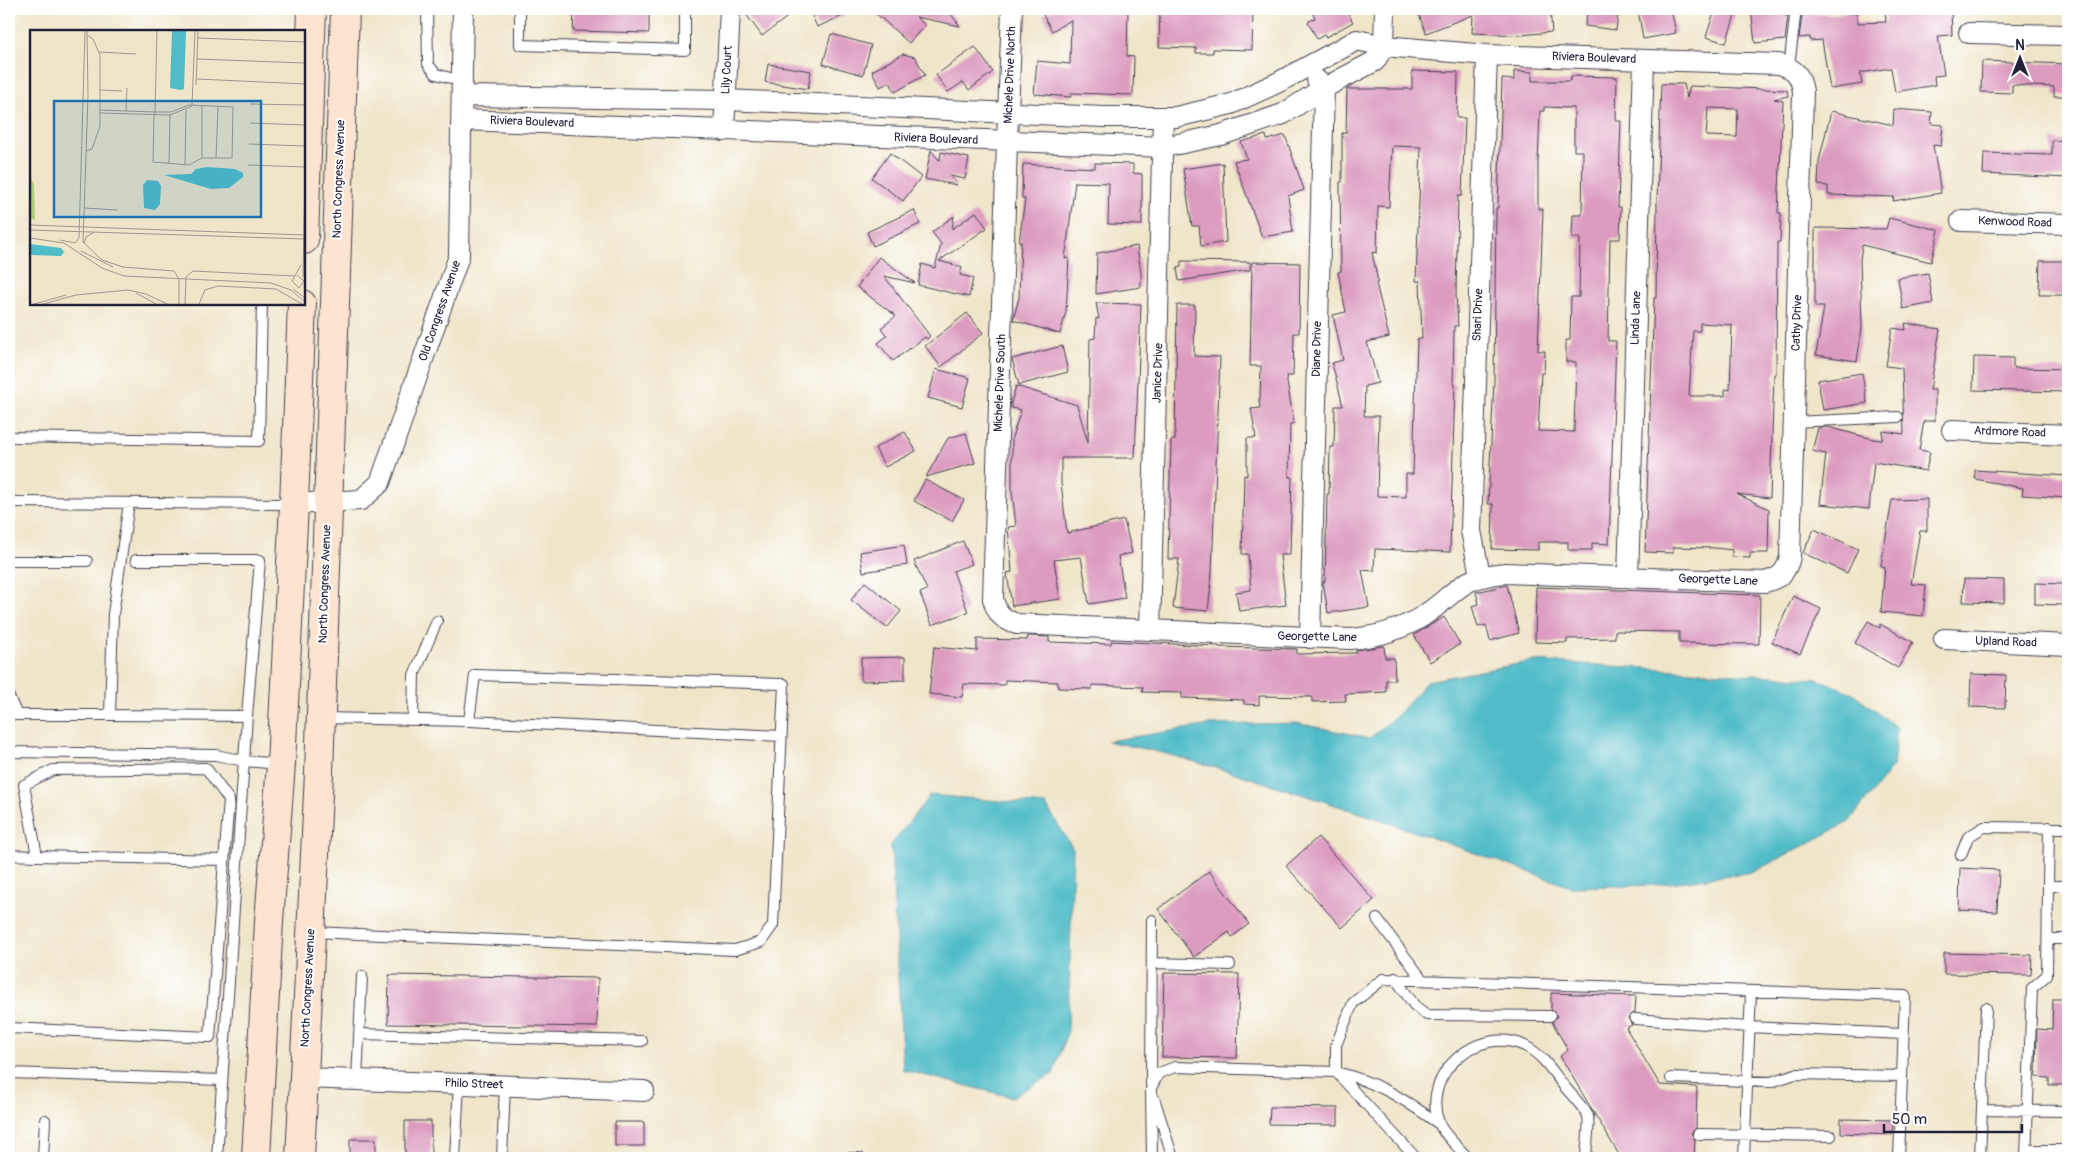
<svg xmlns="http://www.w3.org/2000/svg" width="2077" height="1167" viewBox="0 0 2077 1167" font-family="Pangolin,sans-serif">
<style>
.water{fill:#4fbcc8;stroke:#386f82}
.building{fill:#dc9bbf;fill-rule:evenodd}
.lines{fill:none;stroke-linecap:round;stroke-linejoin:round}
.lane-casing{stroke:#413f50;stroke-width:12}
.street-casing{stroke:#413f50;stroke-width:22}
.secondary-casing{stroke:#413f50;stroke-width:30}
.lane{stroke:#fff;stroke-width:10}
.street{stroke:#fff;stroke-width:20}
.secondary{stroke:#fde4d0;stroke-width:28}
.labels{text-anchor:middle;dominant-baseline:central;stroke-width:4;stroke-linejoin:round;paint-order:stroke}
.street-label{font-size:12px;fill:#22223b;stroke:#fff}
.inset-road{fill:none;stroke:#9d9790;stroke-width:1}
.view{fill:#1f6fb2;fill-opacity:0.15;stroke:#1f6fb2;stroke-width:2.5}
.inset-edge{fill:none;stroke:#22223b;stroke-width:2.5}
</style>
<rect width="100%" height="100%" fill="#fff"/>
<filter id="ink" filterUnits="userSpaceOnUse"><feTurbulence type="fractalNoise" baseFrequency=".02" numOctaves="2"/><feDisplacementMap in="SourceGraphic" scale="10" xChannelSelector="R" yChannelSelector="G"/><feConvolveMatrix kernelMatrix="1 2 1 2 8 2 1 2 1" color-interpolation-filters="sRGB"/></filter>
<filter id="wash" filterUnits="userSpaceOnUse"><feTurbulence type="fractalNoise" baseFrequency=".0096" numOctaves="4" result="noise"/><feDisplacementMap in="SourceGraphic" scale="20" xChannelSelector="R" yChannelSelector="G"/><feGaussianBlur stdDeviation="1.12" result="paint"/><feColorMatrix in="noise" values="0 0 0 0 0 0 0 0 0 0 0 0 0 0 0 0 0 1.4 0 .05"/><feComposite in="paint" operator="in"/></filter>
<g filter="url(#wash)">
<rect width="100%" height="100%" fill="#efe5c9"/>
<path class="water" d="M1534,661l283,18 36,14 44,35 -4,38 -44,56 -96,50 -99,13 -83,2 -198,-70 -138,-44 -72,-20 -56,-12 103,-16 86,-2 74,15 29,-25 28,-32z
M930,795l116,10 27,44 -5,181 -15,44 -41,23 -109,-27 -12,-225z"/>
<g id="blocks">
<path class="building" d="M574,9h75v24l-76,-2z
M742,9h56l-36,27z
M809,9h50l-42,18z
M871,9h35l3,2 1,-2h37l13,17 -44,-9 9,8 -16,18z
M1055,9l51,2v-2h22l-1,47 7,1 -1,38 -62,-2v4l-37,-3 3,-33 33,3 1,-44 -19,11 -9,-16z
M1160,9h93l-1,41 -39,-1v4h-17v-5l-37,-1z
M1310,9h35l8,13 -27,15 -2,-2 -7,4 -9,-17 7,-4z
M1417,9h133l2,23 -31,3 -49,-2 1,-18 -47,18z
M1588,9h31l-3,21 -31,-4z
M1638,9h33l5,24 -33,6z
M1715,9h22l-11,34 -20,-6z
M1751,9h33l1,7h3l-3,24 -30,3z
M1885,9h66l1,26 -14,1 6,39 -10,1 1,9 -40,7 -4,-24 -31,5 2,11 -32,5 -8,-49 -12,1v-4l-11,1 3,-23 55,-2v10l29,-1z
M831,34l40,11 -8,30 -40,-11z
M975,47l18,25 -24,18 -6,-8 -15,10 -12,-17z
M903,54l12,3 10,18 -30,17 -5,-10 -10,5 -8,-16z
M1982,61l86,3v32h-14v-9l-42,-2v8l-31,-1z
M768,64l43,7 -3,18 -43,-7z
M1412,71l46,1 -1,46h8l-3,78h-4l-2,98 2,32h-4l-1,58h2l-5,168 -75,-3 -1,22 -12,-1 7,37 -41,6 -5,-31 2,-1 2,-87h2l1,-47h4l1,-41h8l-11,-43 11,-3 -10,-45 13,-3 -8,-40 3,-1 -1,-89h2v-49h4l1,-44h65zM1392,146l29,1 -5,134h4l2,58h-5l-4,135h-7v23l-29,-1 2,-80h-15l1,-30 13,-3 -11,-41 22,-5 -13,-54 2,-1 -6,-30 5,1 1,-47 11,1z
M1514,71l18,1v9h38l1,-5 46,1 -1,44h5l-3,86h3l-1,32h-10l-2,102h8l-7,203 -17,-1v7h-24v-8h-30v8l-46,-1 1,-45h-5l6,-123 2,-173h2l4,-129 12,1zM1544,107l30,1v43h9l-1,64h-9l-1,23h8l-1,59h-8l-1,43h-4v22h10l-2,70 -36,-1 3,-58h3l1,-22h-7l5,-142h-5v-44l2,-54h4z
M1661,84h23l3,14 3,-12 97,4 1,6 -14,3 9,2 -5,112h3l-1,29h-3l-1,132h-2l-4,124 -33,-4 32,15 -1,44h-18v5l-18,-1v-7l-17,-2 -42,-1v6l-28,-1 9,-254h2l1,-98zM1708,108l30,1 -1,28 -31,-1zM1700,323l32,2 -2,65 -5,-1v7h-36l4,-65h7z
M1894,109l38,3 -1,12 12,1 -2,21 -8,-1 8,48 -48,8 1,-4 -66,-2v-9l-10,-1 1,-24 12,-50 62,14z
M1266,135l1,5 18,-5 19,55 -16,6 5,36 -31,5 -28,-76 13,-2 -6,-17z
M2052,140l16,1v37l-85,-4 1,-21 68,2z
M931,150l7,9 2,1 1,-8 28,6 -4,21 -15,-3 7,9 -32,-6z
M890,153l31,24 -18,24 -31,-23z
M1095,163l38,1v9l9,1v51l-34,-1 1,-41 -34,-1 -10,77 4,-1 -3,54 -6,22 -47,-14 6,-22 2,-56h-2l6,-43h-3l1,-35 72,4z
M1223,163l3,79 -25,4 -2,-20h-7l-9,-57z
M914,210l6,14 -47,22 -6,-14z
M976,212l11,16 -48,33 23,6 -2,8 13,3 -4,19 -51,-12 4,-21 13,4 6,-24 -9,-12 22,-16 -2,13z
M1889,218l50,12 -8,32 -69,-17 -2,15 2,68 -5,33 -41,-6 8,-48h-9v-79l71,1z
M1137,246l4,27v14l-45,7 1,-41z
M879,257l36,26 -31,-7 46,60 -3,3 -2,-2 -32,24 -15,-18 9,-7 -6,-8 15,-12 -39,-29z
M1181,261l69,1v8l-71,11 -2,-13 4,-1z
M2040,261h28v34h-29z
M1252,262l48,1 -1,70h-5l-1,43h-7l8,47 -4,1 -1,53h3l-2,78h-10l6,50 -47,6 -3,-19 15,-2 -3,-36h-6l2,-79 3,1v-38h9l-5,-29 9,-1 -1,-9h1l1,-33h-11z
M1928,273l5,30 -30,6 -5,-31z
M1096,303l45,1 -6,154h-74v25l6,50 57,-13 8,33 -14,3 7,42 -36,6 -8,-47 -27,3 6,39 -48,7 -5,-33 5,-1 -4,-45 8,-1 -4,-35v-54l9,-27 -10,-2v-5l5,-17 61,19 11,38 2,-104 5,-1 1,-20 3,1z
M1177,305h18l-1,51 26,1 -8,216 -4,38 -35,-3 6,-49h-11l3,-119h4z
M967,313l16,20 -42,34 -16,-21z
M1905,323l35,6 -10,61h5v31h-11l-5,29 11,2 -4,19 -52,-9 -5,47 -49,-5 6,-50 -14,-3 6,-23 10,-1 45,12 9,1 1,-9 21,3 -2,-66 -16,-2 6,-38 14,2z
M1062,346l6,26 -49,13 -7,-26z
M1974,357l39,1v10l55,1v23l-95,-2z
M936,369l34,9 -8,29 -34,-9z
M1862,373l5,30 -44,7 -5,-30z
M905,432l11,19 -31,16 -10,-19z
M966,433l9,30 -49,14 22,-39z
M1975,470l93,6v22l-46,-3 1,-7 -48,-9z
M925,480l39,20 -12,21 -38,-20z
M1927,499v32h-7l-9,53 15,1 -3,31 -42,-4 4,-45 -4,-1 11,-66z
M1814,529l44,20 -11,24 -44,-20z
M963,541l9,23 -19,7 15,41 -36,13 -12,-32 7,-3 -13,-29z
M904,545l3,20 -44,7 -3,-20z
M1964,579l40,1v23l-41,-1z
M865,582l36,29 -14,17 -36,-28z
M2035,583l28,1 -1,21 -27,-1z
M1507,585l12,48 -29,8 -4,-16 -8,2 -6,-21 7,-2 -3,-12z
M1536,587l224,8 -1,49 -80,-1v-11l-64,-1v7l-48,1v4l-32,-1z
M1793,596l28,13 -21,45 -28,-12z
M1444,617l16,27 -30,18 -16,-27z
M1868,621l12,7v-4l33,18 -15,26 -43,-25z
M1028,636l21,1v5l62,2v-3l108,5v1l78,2v5l59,-1v-3l28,-4 1,12h9l1,22h-9v12l-41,2 1,7 -34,1v-5l-53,-1v9l-15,-1v-4l-62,-2v-5l-40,-1 1,-5 -51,-2v4l-34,-1v-6l-53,-2v5l-41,-1 -2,13 -33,-3 5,-47 43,4v-12l50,1z
M905,657v23l-44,1v-23z
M1971,674l35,1 -1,33 -35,-1z
M1318,837l56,63 -32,28 -56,-62z
M1960,868l39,2 -2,42 -38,-2z
M1209,871l40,53 -17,13 -3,-5 -35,25 -36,-48z
M1944,953l88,2 -1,20 -87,-1z
M1164,973l75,1 -2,84 -75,-1z
M389,975l209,3 -1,49 -209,-3z
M1551,993l85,3 -1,16 -7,6 4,7 -6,3 34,57 37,2 -1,41 -5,5 4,7 -1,18h-73l-61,-102 8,-6 -16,-28 5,-6 -6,-7z
M2053,999h15v86h-19v-7l-13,-1 1,-48 15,1z
M1270,1107l68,1v17l-69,-1z
M1841,1119l52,1 -1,15 -51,-2z
M405,1121h26v34h-26z
M615,1122h29v24h-29z
M350,1139h26v19h-26z"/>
</g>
</g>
<g filter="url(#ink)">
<use href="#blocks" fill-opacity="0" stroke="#413f50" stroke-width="1"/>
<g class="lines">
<defs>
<path id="lane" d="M427,9l1,55 8,10 26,7
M520,9v36l165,5v-41
M1789,67l7,-58
M1794,422l104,-5
M9,437l250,4 3,-137
M9,502l284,2
M129,503l-16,111 -3,101 137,1 13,-156h-124
M9,561h78
M9,697l8,18h93
M323,718l146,3 312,15
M413,720l1,-45 23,-54
M9,752l207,3 28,6 36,3
M2049,827l-1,59h20
M9,855l28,1 -13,-71 29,-15 153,-2 23,32 -19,237 -201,-9
M1961,855l7,-18 16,-10 84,1
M37,856l187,4
M1377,919l45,60
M312,932l423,18 26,-8 12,-17 11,-241 -309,-9 -6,46
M2048,939h20
M1152,963l78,2
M1395,978l19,27 13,10 123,1
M1635,1019l114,8 154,7
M359,1034l283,7
M9,1073l213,7
M1671,1078l100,4 24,-8 106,2
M357,1080l5,-104
M1151,1084l1,-164
M1154,1098l19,60
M1982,1110l86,1
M1698,1134l133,2
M2026,1150h42
M43,1158l2,-38
M217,1158l30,-442
M455,1158l4,-74
M502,1158l3,-73
M838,1158h22
M1152,1158l-1,-70 8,-15 16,-6 161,5c42,10 68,27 103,52
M1416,1158l-80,-86v-27l17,-42 30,-24 522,17 -6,162
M1468,1158c-8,-9 -26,-25 -29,-35 -19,-49 39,-99 86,-77 18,9 27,25 39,40 6,7 21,23 24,30 2,10 -2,32 -2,42
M1744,1158l7,-166
M1980,1158l6,-150
M2026,1158l6,-170 15,-13 1,-89"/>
<path id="street" d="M1969,33l99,2
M1384,46l1,-37
M462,96l264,4 378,17h72l55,-13 48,-22 78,-42 27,6 103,9 292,9c17,5 21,11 24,27l-13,466c-4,16 -10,21 -25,25l-260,-9c-50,5 -46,20 -82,43 -22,14 -47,21 -73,23l-333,-15c-15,-5 -20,-10 -24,-25l14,-457 5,-133
M462,120l702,27 57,-12 62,-21 41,-26 51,-27 9,-15
M724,131l6,-122
M1961,221l107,3
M1952,430l116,5
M294,504l67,-4 19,-17 79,-227 4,-247
M1480,575l-9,-44 16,-476
M1628,577l16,-517
M1150,630l13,-513
M1310,638l14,-550 -7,-8
M1944,639l124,6
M304,1078l340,13"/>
<path id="secondary" d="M304,240l8,-231
M256,1158l13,-237 12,-157 13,-260 8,-200
M300,1158l19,-385 26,-764"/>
</defs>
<use href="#lane" class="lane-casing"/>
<use href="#street" class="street-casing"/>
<use href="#secondary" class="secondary-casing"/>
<use href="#lane" class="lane"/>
<use href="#street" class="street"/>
<use href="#secondary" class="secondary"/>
</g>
</g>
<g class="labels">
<g class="street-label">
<text transform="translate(1594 58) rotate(2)">Riviera Boulevard</text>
<text transform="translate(727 70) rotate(-87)">Lily Court</text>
<text transform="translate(1010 75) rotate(-88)">Michele Drive North</text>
<text transform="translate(532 122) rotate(2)">Riviera Boulevard</text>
<text transform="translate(936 139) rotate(2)">Riviera Boulevard</text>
<text transform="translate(339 179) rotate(-88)">North Congress Avenue</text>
<text transform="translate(2015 222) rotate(2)">Kenwood Road</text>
<text transform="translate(440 311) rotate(-71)">Old Congress Avenue</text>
<text transform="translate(1478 315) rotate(-88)">Shari Drive</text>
<text transform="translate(1636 318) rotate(-88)">Linda Lane</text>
<text transform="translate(1797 323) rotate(-88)">Cathy Drive</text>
<text transform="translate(1317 349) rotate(-89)">Diane Drive</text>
<text transform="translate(1158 373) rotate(-88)">Janice Drive</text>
<text transform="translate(1000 383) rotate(-88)">Michele Drive South</text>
<text transform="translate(2010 432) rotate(2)">Ardmore Road</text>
<text transform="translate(1718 580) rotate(2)">Georgette Lane</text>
<text transform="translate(325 584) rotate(-88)">North Congress Avenue</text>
<text transform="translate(1317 637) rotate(1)">Georgette Lane</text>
<text transform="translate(2006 642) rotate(2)">Upland Road</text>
<text transform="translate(308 988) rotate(-87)">North Congress Avenue</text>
<text transform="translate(474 1084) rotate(2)">Philo Street</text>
</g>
</g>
<g transform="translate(30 30)">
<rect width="275" height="275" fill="#efe5c9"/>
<path d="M0,146l4,8 1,36 -5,-2z" fill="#b1ce74"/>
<path d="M142,1h14l-2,58 -3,1 -11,-2zM177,137l28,2 8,4v4l-14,11 -18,1 -47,-14 27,-1 5,-5zM117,150l11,1 3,5 -1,18 -5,6 -11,-2 -1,-23zM0,214l31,4 3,4 -3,4 -30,-1z" fill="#4fbcc8"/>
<path class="inset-road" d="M57,1l1,65 -5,146 19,18 21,7M168,8l107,4M69,22l37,2M167,29l108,4M167,49l108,5M166,55l2,-54M70,60l22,1M220,74l55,1M162,75l3,-74M70,80l26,1 29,1h16l18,-7 44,2 -1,51h-30l-13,7 -36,-3v-1l1,-46 1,-3 2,-81M96,81l1,-23M70,83l70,2 22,-9M220,93l55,2M219,114l56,2M56,121l6,-2 8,-23v-71l-7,-16 -6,-4M172,128v-52M186,128l2,-51M139,134l1,-50M155,134l1,-54M218,135l57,2M54,178l34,2M0,195l275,10M0,200l275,9M0,208l34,5 38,25 22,8 147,7 20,7 14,12M30,210l15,3 4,-5 6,-207M54,214l2,-7 8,-5M51,221l32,16M92,237l52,4 5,8v25M267,245l7,6 -5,7 -7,-7 9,-16M273,247l2,-105M263,259l12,9M106,263l20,11M4,274l32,-9M13,274l33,-9 52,-5 18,4 21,10M155,274l1,-27 7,-6 102,5M169,274l6,-14 13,-4 58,3 26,15"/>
<path class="view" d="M24,71h207v116h-207z"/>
<rect width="275" height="275" class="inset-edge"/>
</g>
<rect width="2077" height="1167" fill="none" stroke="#fff" stroke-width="30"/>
<g transform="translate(2020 58)" stroke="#ffffff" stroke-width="4" paint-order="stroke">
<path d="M0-4L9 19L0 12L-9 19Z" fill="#22223b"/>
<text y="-8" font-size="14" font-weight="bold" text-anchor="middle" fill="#22223b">N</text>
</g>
<path d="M1884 1124v8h138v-8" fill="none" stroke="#22223b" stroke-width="2.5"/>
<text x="1892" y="1124" font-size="15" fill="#22223b" stroke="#ffffff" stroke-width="4" paint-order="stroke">50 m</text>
</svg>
